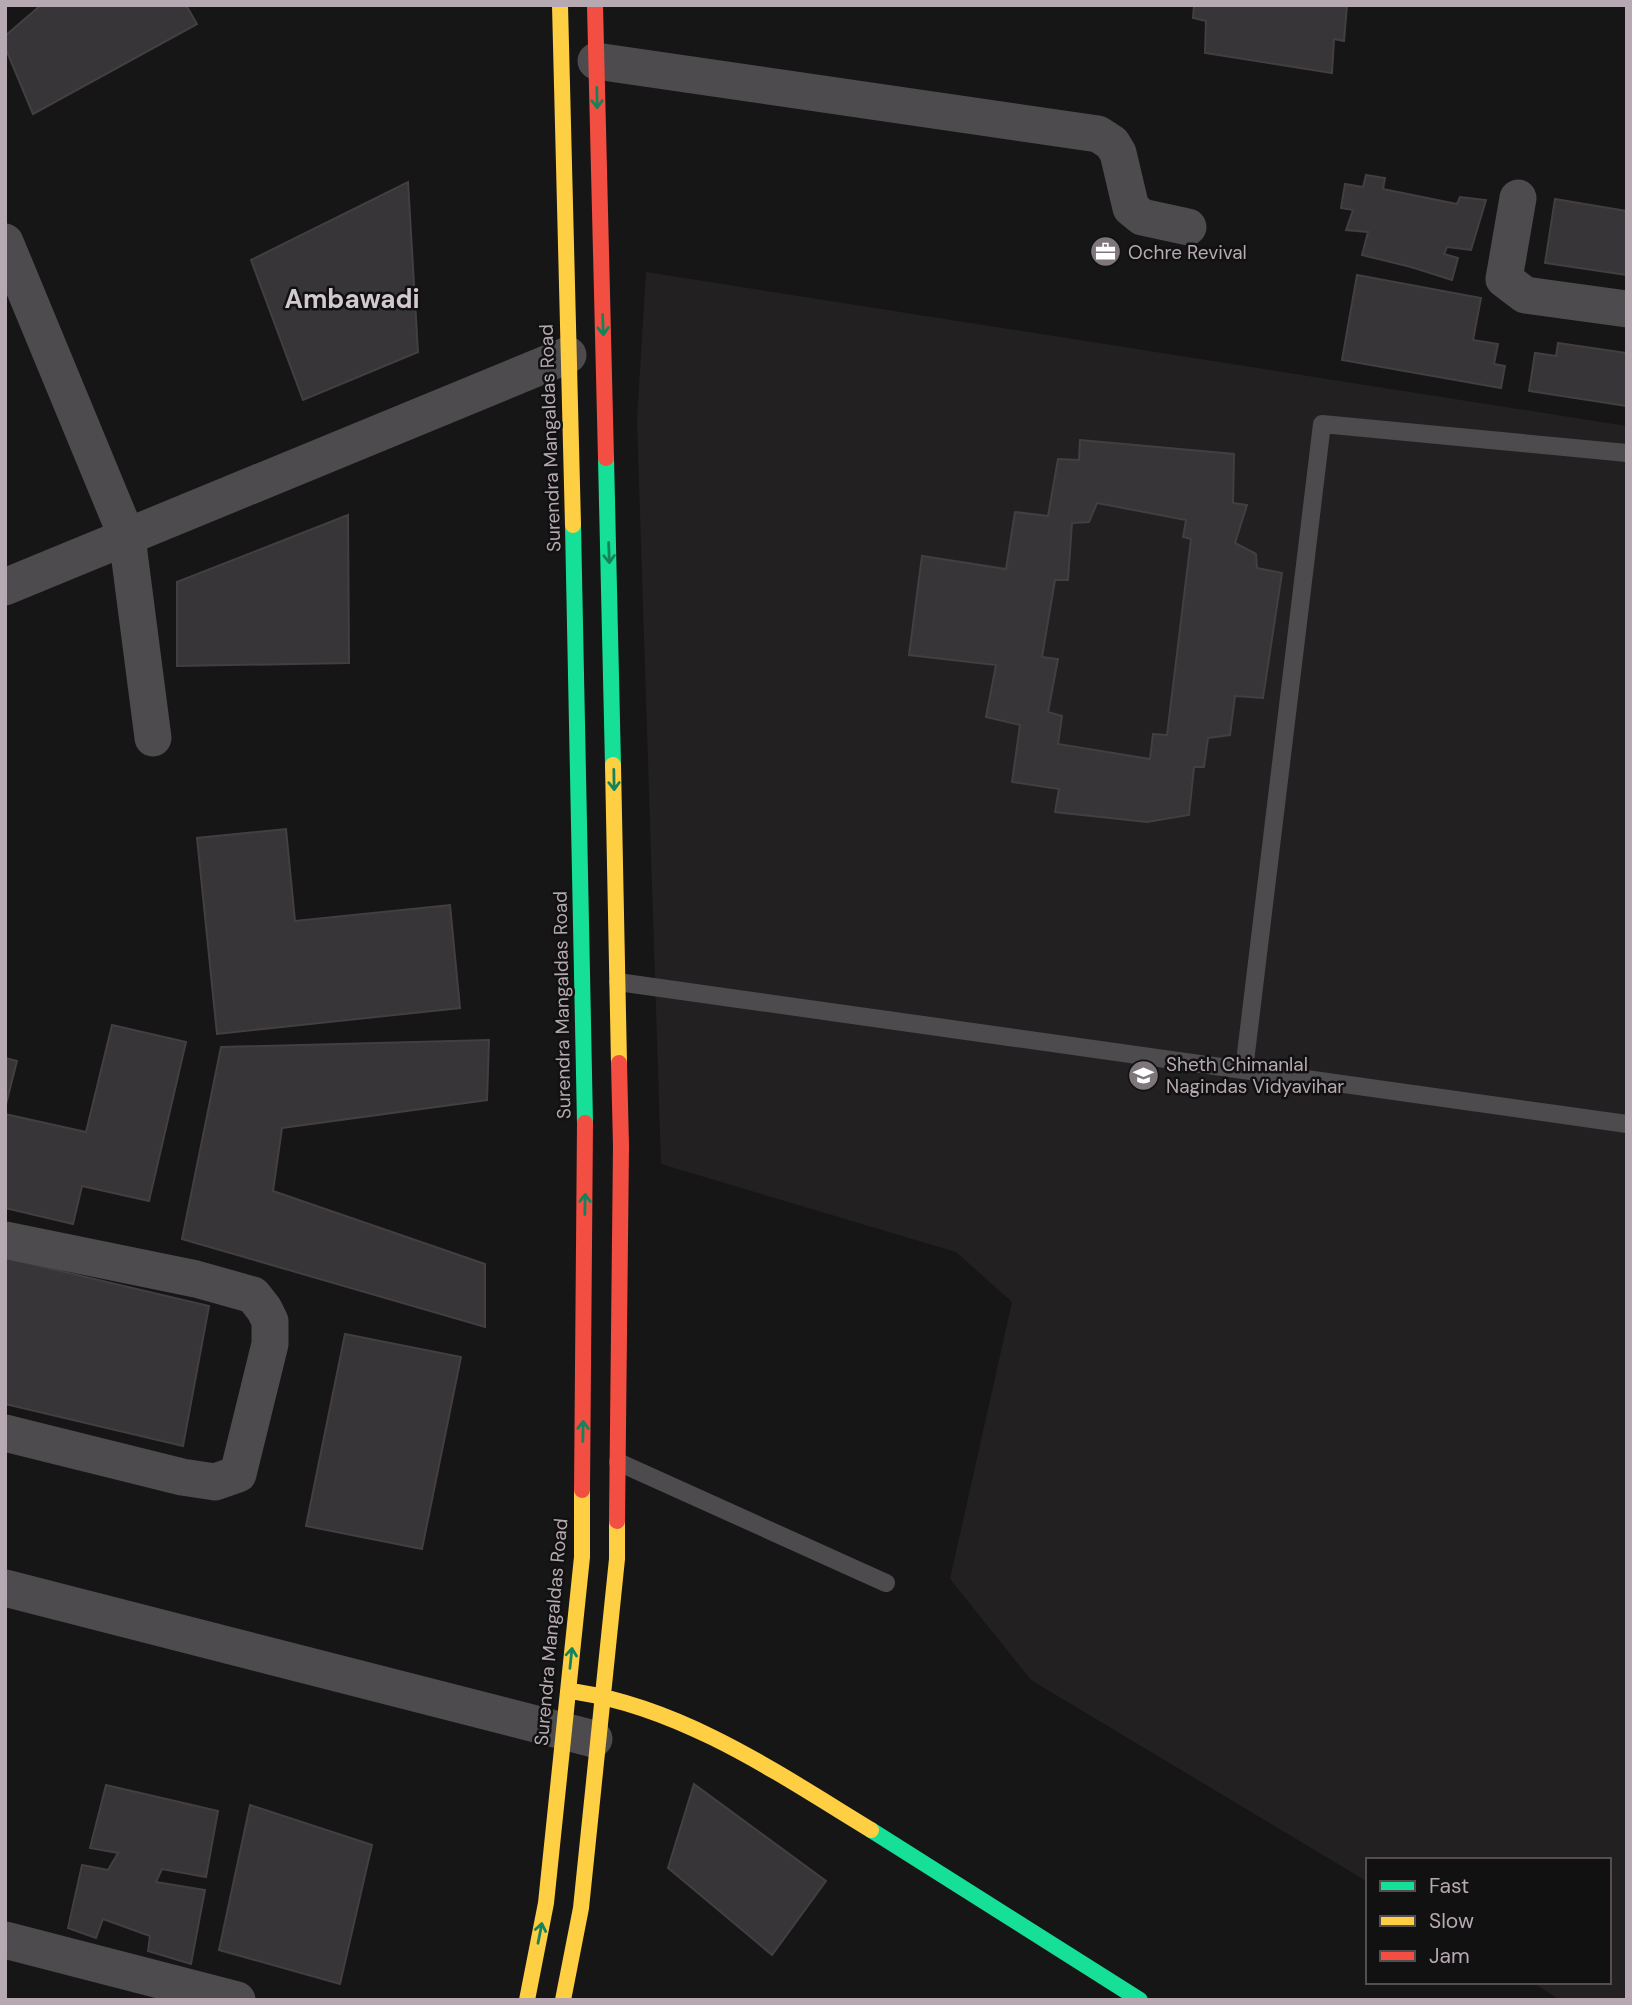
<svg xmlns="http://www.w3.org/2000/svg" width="1632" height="2005" viewBox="0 0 1632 2005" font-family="'DM Sans',sans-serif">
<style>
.built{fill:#222021}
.building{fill:#373537;stroke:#433f41;stroke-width:2;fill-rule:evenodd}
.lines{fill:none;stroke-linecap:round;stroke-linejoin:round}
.lane{stroke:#4d4b4d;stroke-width:18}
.street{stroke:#4d4b4d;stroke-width:37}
.fast{stroke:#16e098;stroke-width:16}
.slow{stroke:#ffcf43;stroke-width:16}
.jam{stroke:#f24e42;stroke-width:16}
.oneway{stroke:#14835b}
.labels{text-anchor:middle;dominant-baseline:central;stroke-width:5;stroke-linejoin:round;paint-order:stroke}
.poi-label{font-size:19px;fill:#b6a9b2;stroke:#121111;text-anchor:start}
.street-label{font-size:19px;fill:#b6a9b2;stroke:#121111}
.district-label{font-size:26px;font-weight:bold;fill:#d2c9cf;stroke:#121111}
</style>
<rect width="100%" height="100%" fill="#171616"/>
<path class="built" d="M646,272l981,154v1574h-67l-28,-18h77v-122h-241v22l-337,-202 -81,-101 62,-277 -56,-50 -295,-88 -24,-744z"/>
<path class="building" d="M41,5h145l11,19 -164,90 -28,-67v-11z
M1194,5h153l-3,36 -10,-2 -2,34 -127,-20 1,-32 -13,-3z
M1366,175l19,3 -2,11 74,15 3,-7 26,3 -15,50 -24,-3 -3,7 14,4 -6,22 -41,-13 -49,-12 6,-23 -22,-2 7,-20 -12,-2 4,-24 18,3z
M408,182l10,170 -115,48 -52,-140z
M1555,199l72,12v64l-82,-12z
M1357,275l124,23 -8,42 25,4 -4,20 11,2 -4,22 -159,-28z
M1558,343l69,10v53l-98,-15 6,-38 21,3z
M1080,440l154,14 -1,49 14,2 -12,38 21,11 1,14 25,5 -19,125 -28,-2 -5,39 -22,3 -4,29h-10l-5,48 -42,7 -92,-10 4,-23 -47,-7 8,-57 -34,-8 10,-52 -87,-10 13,-99 84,13 9,-57 33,4 10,-57 21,1zM1097,503l89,17 -3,17 8,2 -24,196 -14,-1 -3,25 -92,-15 4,-28 -14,-4 10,-53 -16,-2 13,-77h13l4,-57 17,-1z
M348,515l1,148 -172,3v-84z
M286,829l9,92 155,-16 10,103 -243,26 -20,-196z
M112,1025l74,17 -37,159 -67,-15 -9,38 -68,-16v-94l81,18z
M489,1040l-2,60 -205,28 -9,63 212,73v63l-303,-88 39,-192z
M5,1058l12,3 -12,47z
M5,1258l204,48 -26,140 -178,-42z
M345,1334l116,23 -39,192 -116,-23z
M694,1784l132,97 -54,74 -104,-87z
M106,1785l112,26 -12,66 -44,-8 -6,13 49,8 -14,74 -43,-13 2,-15 -47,-17 -7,19 -28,-10 14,-63 26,5 10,-17 -28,-5z
M250,1805l122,40 -32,139 -121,-34z"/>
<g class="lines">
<path class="lane" d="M618,982l1009,142
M1244,1070l78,-646 305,29
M618,1462l268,121"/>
<path class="street" d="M596,61l502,73 14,9 6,10 13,55 11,9 46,10
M1518,198l-14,81 21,16 102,14
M5,242l122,295 26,201
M5,587l563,-232
M5,1240l191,39 57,16 11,14 6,12v23l-32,130 -23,8 -33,-5 -177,-44
M5,1588l589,151
M5,1940l232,60"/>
<path class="fast" d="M606,458l7,307
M573,525l12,598
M871,1830l269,170"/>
<path class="slow" d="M560,5l13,520
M613,765l6,298
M577,1692c108,17 202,82 294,138
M527,2000l19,-97 36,-346v-67
M563,2000l18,-92 36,-349v-38"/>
<path class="jam" d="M595,5l11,453
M582,1490l3,-367
M617,1521l4,-375 -2,-83"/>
</g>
<defs><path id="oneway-shaft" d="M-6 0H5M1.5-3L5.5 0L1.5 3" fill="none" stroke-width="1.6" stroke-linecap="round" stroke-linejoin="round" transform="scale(1.75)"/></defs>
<g class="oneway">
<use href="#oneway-shaft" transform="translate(597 98) rotate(89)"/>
<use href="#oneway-shaft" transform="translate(603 325) rotate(88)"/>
<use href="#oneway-shaft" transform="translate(609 553) rotate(88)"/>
<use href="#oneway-shaft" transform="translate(614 780) rotate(89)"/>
<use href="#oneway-shaft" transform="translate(585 1204) rotate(-89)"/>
<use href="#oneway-shaft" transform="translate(583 1431) rotate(-89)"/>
<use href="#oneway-shaft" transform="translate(571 1658) rotate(-84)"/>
<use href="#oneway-shaft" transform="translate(540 1933) rotate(-79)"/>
</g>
<defs>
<symbol id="office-disc" viewBox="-11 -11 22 22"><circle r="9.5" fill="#7e767b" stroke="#121111"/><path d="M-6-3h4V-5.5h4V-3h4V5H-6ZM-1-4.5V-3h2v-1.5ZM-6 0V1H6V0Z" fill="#fff"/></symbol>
<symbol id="school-disc" viewBox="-11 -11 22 22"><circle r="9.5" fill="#7e767b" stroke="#121111"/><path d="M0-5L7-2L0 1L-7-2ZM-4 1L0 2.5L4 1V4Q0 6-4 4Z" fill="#fff"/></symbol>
</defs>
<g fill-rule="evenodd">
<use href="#office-disc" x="1088" y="234" width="35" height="35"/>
<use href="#school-disc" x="1126" y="1058" width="35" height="35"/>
</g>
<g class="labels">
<g class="poi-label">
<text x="1128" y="252">Ochre Revival</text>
<text x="1166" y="1064">Sheth Chimanlal<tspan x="1166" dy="22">Nagindas Vidyavihar</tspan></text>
</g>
<g class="street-label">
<text transform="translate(550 438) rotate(-92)">Surendra Mangaldas Road</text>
<text transform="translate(562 1005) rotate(-91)">Surendra Mangaldas Road</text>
<text transform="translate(551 1632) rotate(-85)">Surendra Mangaldas Road</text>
</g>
<g class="district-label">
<text x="352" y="299">Ambawadi</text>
</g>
</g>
<rect width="1632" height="2005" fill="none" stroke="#b6a9b2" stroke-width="14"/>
<rect x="1366" y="1858" width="245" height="126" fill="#121111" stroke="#544e51" stroke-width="2"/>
<rect x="1380" y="1881" width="35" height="10" fill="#16e098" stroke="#544e51" stroke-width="2"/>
<text x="1429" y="1893" font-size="21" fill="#b6a9b2">Fast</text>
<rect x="1380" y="1916" width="35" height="10" fill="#ffcf43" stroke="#544e51" stroke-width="2"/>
<text x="1429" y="1928" font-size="21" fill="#b6a9b2">Slow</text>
<rect x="1380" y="1951" width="35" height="10" fill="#f24e42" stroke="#544e51" stroke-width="2"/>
<text x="1429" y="1963" font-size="21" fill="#b6a9b2">Jam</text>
</svg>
